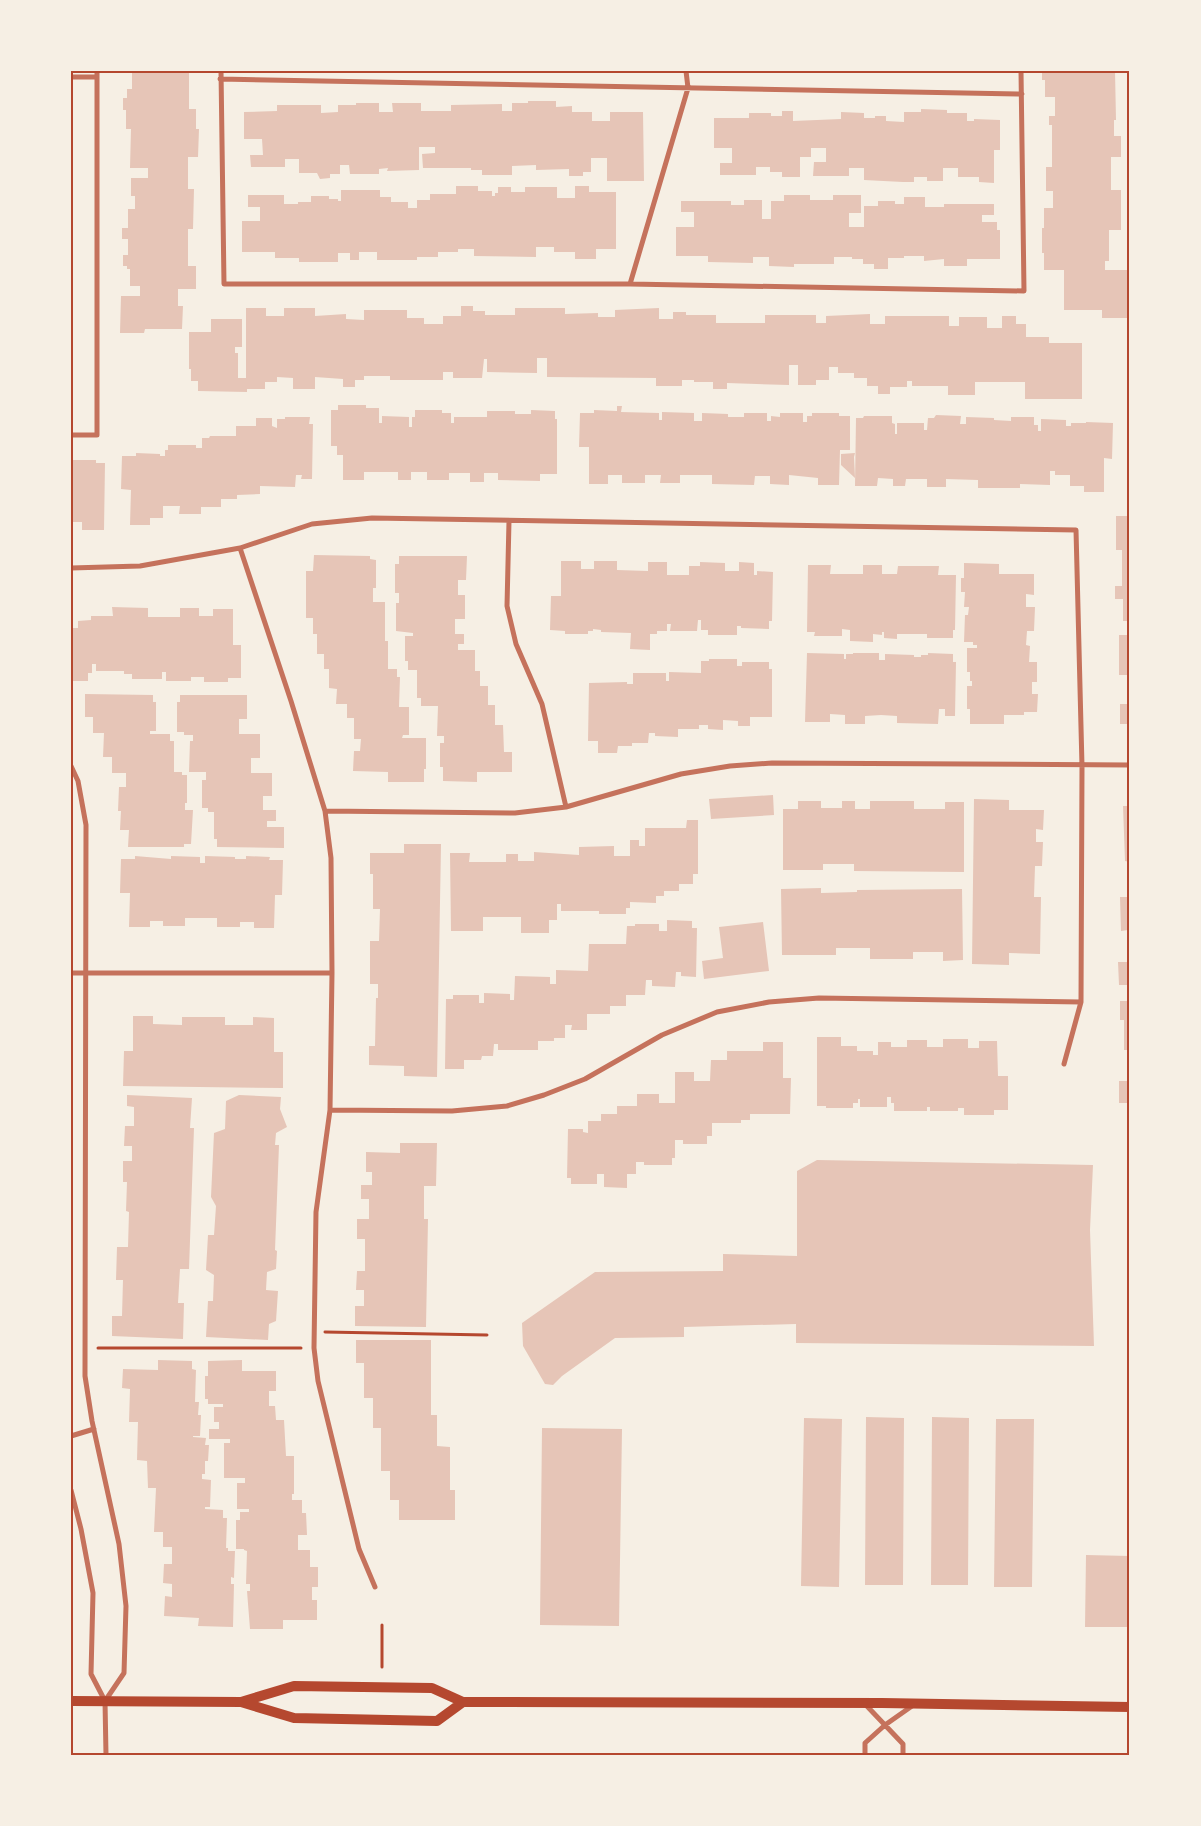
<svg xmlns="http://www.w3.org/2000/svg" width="1201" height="1826" viewBox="0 0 1201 1826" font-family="Rubik,sans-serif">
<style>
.building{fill:#e6c5b7}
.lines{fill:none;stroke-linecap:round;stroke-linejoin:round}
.path{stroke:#b5482f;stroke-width:3}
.minor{stroke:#c5725c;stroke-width:5}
.secondary{stroke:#b5482f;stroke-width:10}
.neatline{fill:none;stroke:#b5482f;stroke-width:2}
</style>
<rect width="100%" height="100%" fill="#f6efe4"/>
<path class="building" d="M132,71h57v38h7v20h3l-1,28h-10v32h6l-1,40h-5v37h8v23h-18v17h5l-1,23h-37l-1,4h-24l1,-37h19v-10h-10v-17h-3v-3h-4v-11h5v-16h-6v-11h6v-19h7v-13h-4v-18h17v-10h-18l1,-39h-5v-19h-3v-12h4v-9h5z
M1042,71h73l1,49h-2v16h7v21h-10v33h10v40h-12v31h-4v9h24v48h-27v-8h-38v-40h-20v-17h-2v-25h2v-20h9v-17h-7v-24h6v-42h-3v-9h6v-19h-10v-17h-3z
M528,101h28v6l16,-1v6h20v9h18v-9h33l1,69h-37v-23h-16v14h-8v4h-14v-7l-33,1v-5l-24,1v9h-30v-5h-11v-2h-48l-1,-14 13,-1v-6h-16v23l-32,1 1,-3 -9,1v5h-29l-1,-9h-9v9h-10v4l-10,1 -3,-6h-18v-14h-14v8h-34l-1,-12h13l-1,-16h-18v-27l33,-1v-6h44v8l17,-1v-7h18v-2h23v9h14l-1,-9h29v8h30v-6l51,-1v7h10v-8h16z
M921,109l26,1v3h20v8h7v-2l26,1v30h-6v33l-15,-1v-5h-21v-9h-15v13h-16v-4h-13v5h-11l-39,-2v-12h-15v8h-36l1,-14h12v-14h-15v9h-11v20h-18v-5h-12v-5h-14v8h-36v-12h12v-15h-18v-30h35v-5h22v3h11v-5h11v10l48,-2v-7l23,1v5h11v-2h11v5l18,1v-10h17z
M456,186h22v5h14v5h3v-3h3v-6h13v5h14v-5h32v11h18v-12h14v6h27v57h-20v10h-21v-7h-21v-5h-18v10l-62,-1v-7h-16v3h-20v5h-21v3h-40v-8h-18v8h-9v-7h-12v9h-39v-4h-24v-6h-33v-31h18v-14h-12v-12h36v9h14v-2h13v-6h18v3h9v2h3v-11h39v7h11v5h17v6h9v-8h13v-6h26z
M784,195h26v5h23v-5h28v18h-12v14h15v-21h14v-5h17v3h9v-7h21v10h19v-3h50v11h-12v7h15v8h3v29h-33v7h-23v-7l-20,2v-5h-20v2h-16v11h-14v-5h-11v-5h-11v-2h-18v7h-40v3l-25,-1v-9h-16v6l-45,-1v-6h-32v-29h18v-15h-13v-11h50v4h13v-5h18v19h9v-18h13z
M461,306h12v5h12v4h30v-7h50v6l33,-1v4h17v-7l44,-2v11h14v-7h13v3h30v8h49v-8h51v8h10v-7l44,-2v10h15v-8h64v10h10v-9h28v11h15v-12h14v8h10v13h23v6h33v56h-57v-17h-50v13h-27v-9h-36v-5h-5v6h-17v7h-12v-8h-11v-8h-13v-5h-16v-6h-9v13h-13v5h-18v-20h-9v20l-62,-2v6h-14v-7h-19v-2h-12v6h-26v-8l-109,-1v-19h-10v15l-50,-1v-13h-3l-2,19h-29v-6h-10v8h-53v-4h-26v4h-9v7h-12v-8l-28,-2v12h-22v-11l-16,-1v5h-12v7h-18v3l-49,-1v-10h-7v-12h-2v-37h22v-13h31v28h-7v6h3v25h8v-70h20v8h18v-8h31v8l31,-2v5l18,1v-10h43v8h17v6h19v-8h18z
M338,405h28v3h13v15h3v-7l27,1v10h3v-10h3v-7h27v3h9v10h3v-6h33v-6h28v3h16v-4l24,1v8h2v55h-17v7l-42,-1v-7h-14v9h-14v-9h-21v7h-22v-8h-16v8h-13v-8h-34v8h-21v-25h-6v-9h-6v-36h7z
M617,406h5l-1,6 38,1v7h3v-8l32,1v8h8v-8l26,1v3h16v-4h23v8h4v-5l9,1v-4h23v9h4v-6h5v-3h27v3h11v34h-10l-1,35h-21v-7l-29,-3v10l-19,-1v-8h-15l-1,9 -42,-1v-9h-32v8h-20l1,-8h-16v8h-23v-8h-14v9h-19v-37h-10l1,-34h14v-3l23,1z
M936,415l25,1 -1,8h6v-7l28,1v2l17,1v-4h23v8h4v6h3v-12l25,1v6h5v-3h15v-1l27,1 -1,36 -8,-1v34h-20v-6h-14v-11h-15v-4h-5v14l-30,-1v4h-42v-8l-32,-1v8h-19v-8h-21l-1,7h-12v-7l-15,-1 -1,8h-22l1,-68h7l1,-2h28v7l3,1v10h2v-11h27v7h3l1,-12h6z
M285,417h25l-1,7h4l-1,55h-11l1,-4h-6l-1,12 -35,-1v8l-23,1v4h-16v8h-20v7h-22l1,-8h-17v12h-13v7h-20l1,-35 -10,-1 1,-33h14v-3l24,1v2h5v-6h3v-5h28v3h6v-10h7l1,-2h26v-10h20v-8h16v8l5,2v-9h8z
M855,453l-1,4 1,21 -14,-13v-11z
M71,460h25v3h9l-1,67h-22v-8h-11z
M1116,516h14v208h-10v-20h7v-29h-8v-40h8v-14h-4v-22h-8v-13h7v-36h-6z
M314,555l56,1v3l6,1v28h-3v14h12v39h3v28h9v8h3l-1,30h10v28h-6l-1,3h24v31h-2v13h-36v-10l-35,-1 1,-20h6l1,-12h-7v-21h-7v-14h-11l1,-15 -8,-1v-19h-5v-15h-7v-20h-4v-16h-7v-47h7z
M399,556h68l-1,24h-8v15h7v24h-10v15h9v10h-6v6h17v21h5v15h8v19h7v20h8l1,27h8v20h-35v10l-34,-1v-14h-3v-24h4v-7h-7l1,-30h-17v-8h-4v-28h-9v-9h-3v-25h8v-3l-17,-2v-28h3v-10h-4v-29h4z
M561,561h20v8h13v-8h23v9l31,1v-9h19v13h22v-9h11v-4l25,1v8h14v-9l15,1v12h3v-4l16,1 -1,49h-3v8l-28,-1v-2h-4v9h-29v-5h-7v-10h-3l-1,11h-27l1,-7h-4v7h-10v3h-7v16l-20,-1 1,-16 -30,-1v-2l-8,-1v2h-5v3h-23v-3l-15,-1 1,-34h10z
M964,563l35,1v10h35v21l-8,-1v13h9l-1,24h-7l-1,14 4,1 -1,16h8v20h-5v12h6l-1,18h-13v3h-20v9h-34v-15h-3v-23h5v-5h-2v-9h-3v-24h10v-3h-4v-3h-9l1,-27h3l1,-8h-5l1,-15h-4v-14h3z
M808,565h23l-1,9h33v-9h19v9h15l1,-8h41l-1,9h18l-1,55h-2v8h-26v-4h-30v5l-13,-1v-6h-2v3l-9,-1v8l-23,-1v-11l-8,-1v7h-28l1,-4h-8z
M112,607l36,1v9h32v-9h19v8h14v-7h20v36h8v33h-13v4h-24v-5h-13v4h-25v-9h-4v7h-30v-5h-8v-3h-28v-7h-4v9h-4v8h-17v-53h7v-7l13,-1v-4h22z
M807,653l37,1v5h2v-5h7v-1h26v7h6v-6l29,1v2h7v-2h7v-2l25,1v8h3l-1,54h-10v-7h-6l-1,15 -41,-1v-7l-16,-1 -16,1v8h-20v-9l-15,-1v8h-25z
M709,659h28v7h5v-4h27v7h3v48h-22v9h-12v-5l-15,-1v10l-15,-1v-4h-9v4h-21v8l-23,-1v-3h-6l-1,10h-16v3h-14l-1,7h-19v-12h-10l1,-58 38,-1v2h6v-11h33v8h3v-9l32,1v-12h8z
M85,694l68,1v7h3v29h-6v3h20v7h4v31h8v3h5v28h-2v7h8l-2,34h-7v3h-56l1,-17h-9l1,-19h-3l1,-24h7v-14h-14v-16h-9l1,-24h-11v-16h-8z
M180,695h67v24h-8v15h21v24h-9v15h21v23h-9v14h13v11h-9v6h17v21l-67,-1v-8h-3v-27h-6v-4h-6v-28h4v-8h-17l1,-31h3v-6h-9v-3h-7v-30h3z
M773,795l1,20 -63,4 -2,-20z
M974,799l35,1v10h35l-1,20 -7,-1v13h7l-1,24h-7l-1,31h7l-1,57 -31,-1v12l-37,-1z
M798,801h23v7h21v-7h13v8h15v-8h44v8h31v-7h19v70l-110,-1v-7h-31v6h-40v-61h15z
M1123,806h7v56l-5,-1z
M687,820h11v54h-5v10h-14v7h-15v5h-8v7l-26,-1v6h-4v6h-27v-3h-38v-7h-4v16h-8v13h-28v-16h-38v14h-32l-1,-78h20l-1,9h37v-8h12v7h16v-9l45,3v-8l35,-1v10h16v-16h9v6h6v-18h41z
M404,844h37l-4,233 -33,-1v-10l-35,-1v-19h6l1,-48h2v-14h-8v-43h9l1,-32h-7v-35h-3v-21h34z
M135,856l36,3v-3l29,1v6h5v-7l30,1v2h11v-3l24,1 -1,3h14l-1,35h-7l-1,33h-20v-6h-14v5h-23v-9h-32v8h-22v-5h-13v6h-21l1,-34h-10l1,-34h14z
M821,888v5l36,-1v-2l105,-1 1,71 -20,1v-9h-30v7h-43v-11h-34v7h-54l-1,-66z
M1120,897h10v88h-11l-1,-23h10v-32l-7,1z
M667,920l25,1v7h5l-1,49 -15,-1v-4h-5l-1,15 -23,-1v-6h-6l-1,15h-19v11h-16v8h-23v16h-16l1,-5h-7v13h-11v3h-16v9h-40v-6h-4l-1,12h-11l-1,4h-17v9h-19l1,-70h7v-4h26v8h5v-10l26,1v6h4l1,-24 35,1v7h6v-14l32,1 1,-27h37l1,-18h8v-2h24v7h8z
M763,922l6,49 -65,8 -2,-18 21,-3 -4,-31z
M1120,1001h10v102h-11v-22h8v-31h-3v-30h-4z
M133,1016h20v8l29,1v-8h43v8h28v-8l21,1v34h9v36l-160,-2 1,-35h9z
M817,1037h24v9h16v5h16v4h5v-13h13v5h16v-7h20v7h16v-8h25v9h11v-7h18l1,35h10v34h-14v5h-30v-7h-6v3h-28v-4h-3v4h-33v-8h-3v-6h-4v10h-27v-8h-2v4h-5v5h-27v-2h-9z
M763,1042h20v36h8l-1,36h-40v6h-9v3h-29v13h-5v8h-24v-4h-8v18h-3v7h-28v-3h-8v12h-9v14l-23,-1v-13h-7v10h-26v-6h-4l1,-49h15v3l5,1v-12h13v-7h16v-8h20v-12h22v9h16v-31h19v9h16l1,-21h16v-9h36z
M127,1095l65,3 -2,30h4l-5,141h-9l-2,34h6l-1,36 -71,-3v-20h10l1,-36h-7l1,-33h11l1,-35 -3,-1 1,-29h-4v-21h9v-15h-8l1,-20h9v-19l-7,-1z
M239,1095l42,2 -1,12 7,18 -11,6 -1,12h4l-4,105 2,1 -1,18 -9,3 -1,18 12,1 -2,30 -7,3 -1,16 -62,-3 2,-36h5l1,-26 -8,-5 2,-35h6l2,-29 -5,-9 3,-64 11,-4 1,-28z
M400,1143h37l-1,43h-12v33h4l-2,108 -71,-1v-20h9v-16h-8l1,-19h8v-32h-8v-20h12v-20h-8v-14h11v-13h-6v-20l34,1z
M817,1160l276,5 -3,65 4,116 -298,-3v-19l-112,3v10l-69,1 -53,38 -9,9 -8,-1 -22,-38 -1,-23 73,-51 128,-1v-17l74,2v-85z
M356,1340h75v75h6v31l13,1v43h5v30h-56v-20h-9v-29h-9v-43h-8v-30h-9v-35h-8z
M158,1360l34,1v8l4,1 -1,32h4l-1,13h3l-1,21h-7v1l13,1 -1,7h4l-1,16h-3v13h-3v5l9,1 -1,27h-5v2l18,1v8h4l-1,30h2v3h7l-1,27 -3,-1v7h3l-1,43 -35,-1 1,-8 -35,-2 1,-20 7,1v-13l-9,-1 1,-19h8v-17h-9v-15h-9l2,-44h-8l-1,-27 -10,-1 1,-38h-9l1,-33 -8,-1 1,-19 35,1z
M242,1360v11h34v20h-7v15h6l1,14h8l2,36h8v38h-2v6h10v13h4l1,22h-9v15h12v17h8v20h-6v13h5v20h-34v9h-33l-3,-38h3v-7h-4l1,-33 -3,-1v-1h-8v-29h4v-8h9v-3h-12v-26h8v-5h-21v-35h6v-4h-21v-10h10v-7h-5v-15h9v-3h-15v-5h-3v-23h3v-15z
M866,1417l38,1 -1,167h-38z
M932,1417l37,1 -1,167h-37z
M804,1418l38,1 -3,168 -38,-1z
M996,1419h38l-2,168h-38z
M542,1428l80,1 -3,197 -79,-1z
M1086,1555l44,1v71h-45z"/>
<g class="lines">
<path class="path" d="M325,1332l162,3
M98,1348h203
M382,1625v42"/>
<path class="minor" d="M221,71l3,213h406l394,7 -3,-220
M71,77h26
M220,79l802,15
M630,284l58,-196 -2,-17
M71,435h26v-364
M509,521l-2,85 9,38 26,60 24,103
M240,548l51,153 34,110 6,47 1,115 -2,137 -14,102 -2,136 4,33 41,168 16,38
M71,568l69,-2 100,-18 72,-24 60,-6 704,12 6,236 -1,236 -17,62
M71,766l7,15 8,44 -1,551 7,45 27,123 7,62 -2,67 -19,28
M325,811l190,2 51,-6 115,-33 49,-8 42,-3 358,2
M71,973h261
M330,1110l122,1 55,-5 37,-11 41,-16 77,-44 55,-23 52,-10 50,-4 262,4
M71,1436l23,-7
M71,1490l10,39 12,64 -2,81 14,27 1,54
M864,1703l39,41v11
M865,1755v-12l20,-18 27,-19"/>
<path class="secondary" d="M71,1701l170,1 53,-16 138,2 31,14 419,1 248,4
M241,1702l53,16 143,3 26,-19"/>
</g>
<rect width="1201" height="1826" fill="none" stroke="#f6efe4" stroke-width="145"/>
<rect x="72" y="72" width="1056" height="1682" class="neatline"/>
</svg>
